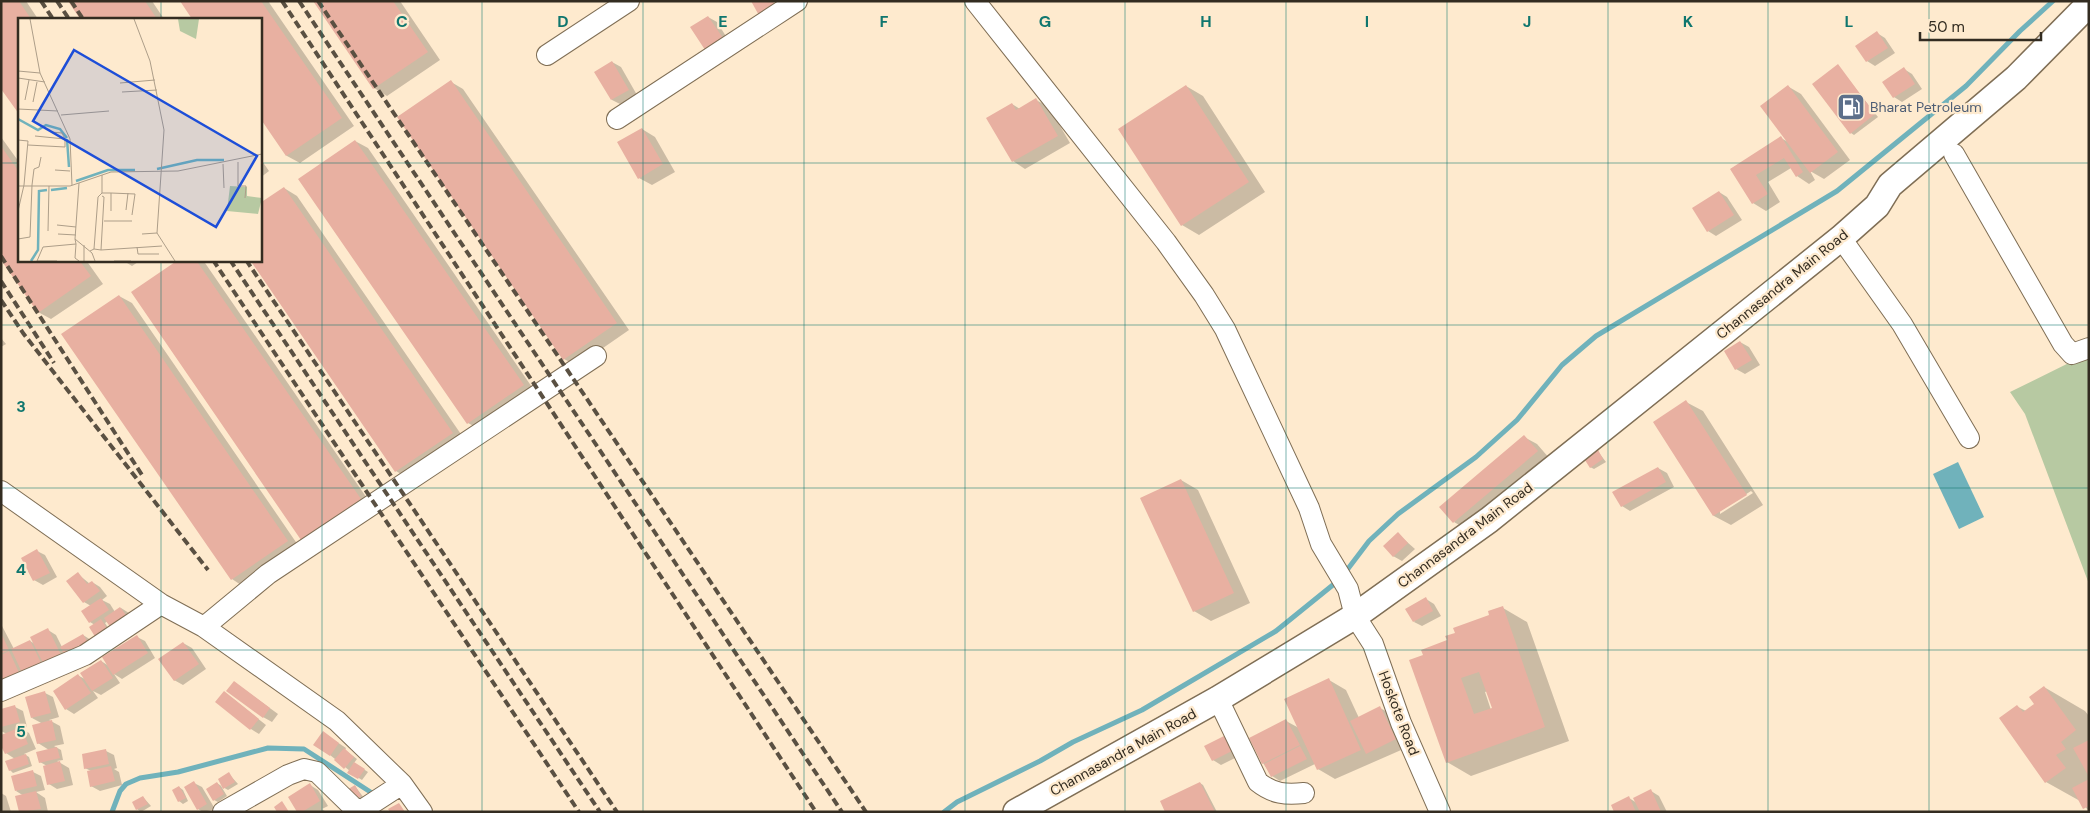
<svg xmlns="http://www.w3.org/2000/svg" width="2090" height="813" viewBox="0 0 2090 813" font-family="'DM Sans',sans-serif">
<style>
.green{fill:#b7c9a2}
.water{fill:#70b2bb}
.shadow{fill:#0003;fill-rule:evenodd}
.lines{fill:none;stroke-linecap:round;stroke-linejoin:round}
.stream{stroke:#70b2bb;stroke-width:5}
.building{fill:#e8b0a1;fill-rule:evenodd}
.minor-casing{stroke:#7f6e55;stroke-width:22}
.major-casing{stroke:#7f6e55;stroke-width:28}
.minor{stroke:#fff;stroke-width:20}
.major{stroke:#fff;stroke-width:25}
.rail{stroke:#5a5042;stroke-width:4;stroke-dasharray:8 4;stroke-linecap:butt}
.grid{fill:none;stroke:#0f766e;stroke-width:1;stroke-opacity:0.55}
.labels{text-anchor:middle;dominant-baseline:central;stroke-width:4.5;stroke-linejoin:round;paint-order:stroke}
.service-label{font-size:14px;fill:#4e5e75;stroke:#feeace;text-anchor:start}
.street-label{font-size:14px;fill:#332c21;stroke:#feeace}
.inset-river{fill:none;stroke:#70b2bb;stroke-width:2.5}
.inset-road{fill:none;stroke:#ad9e89;stroke-width:1}
.view{fill:#1d4ed8;fill-opacity:0.15;stroke:#1d4ed8;stroke-width:2.5}
.inset-edge{fill:none;stroke:#332c21;stroke-width:2.5}
.grid-label{font-size:16px;text-anchor:middle;font-weight:bold;fill:#0f766e;stroke:#feeace;stroke-width:4.5;stroke-linejoin:round;paint-order:stroke}
</style>
<rect width="100%" height="100%" fill="#feeace"/>
<path class="green" d="M2089,353v231l-64,-170 -15,-22z"/>
<path class="water" d="M1958,462l26,55 -25,12 -26,-55z"/>
<path class="shadow" d="M1,1h25l12,18h-19z
M70,1h82l12,18h-82z
M181,1h87l86,125 -54,37 -13,-7 -27,-40v-97z
M314,1h86l40,59 -53,36 -13,-8z
M708,17l9,5 17,27 -24,6z
M1877,33l8,5 10,15 -20,13 -8,-5z
M612,62l9,5 16,28 -17,9 -8,-4z
M1838,66l40,51 -24,18 -3,-2z
M1904,69l8,5 10,15 -20,13 -8,-5z
M451,82l12,7 166,241 -52,36 -13,-7z
M1186,86l17,10 62,96 -66,43 -17,-10z
M1789,87l12,7 49,66 -26,19 -14,-8 5,9 -6,4 -12,-8 -6,-8 -23,14 12,20 -14,9 -13,-8 -22,-34 50,-31 9,5z
M1036,100l13,7 21,36 -45,26 -12,-8 -1,-57 8,5z
M642,129l13,8 20,35 -23,13 -13,-7z
M1,137l18,25v98h67l17,24 -52,35 -13,-7 -37,-54z
M355,141l13,7 168,245 -55,37 -13,-7z
M260,158l9,13 -9,7z
M284,188l13,8 168,244 -56,39 -13,-8 -145,-211h9v-55z
M1719,192l8,5 15,23 -26,16 -8,-5z
M122,260h19l-9,6z
M180,260h23l170,247 -58,40 -13,-8z
M119,296l13,7 168,245 -56,39 -12,-8z
M1,338l5,6 -5,3z
M1740,342l9,5 11,18 -15,9 -9,-5 -10,-18z
M1686,402l17,9 60,94 -32,20 -17,-9 -60,-94zM1751,491l2,2 -33,21v-3z
M1524,437l13,7 13,15 -84,70 -12,-7z
M1597,450l9,12 -12,7 -4,-2z
M1658,468l9,5 7,14 -44,24 -8,-5z
M1181,480l17,10 52,113 -39,18 -17,-10z
M1398,534l17,15 -13,12 -9,-5z
M37,551l8,4 12,22 -14,8 -9,-5z
M78,574l12,10 2,-2 8,5 7,9 -5,4 8,4 5,8 6,-4 8,5 10,14 -31,-6 -3,2 9,14 -24,-15 -7,-11 8,-5 -7,-4 -16,-20z
M1426,599l8,5 7,12 -19,10 -8,-4z
M1503,608l24,14 42,119 -98,35 -24,-14 1,-121 8,-7zM1488,691l6,18 -3,1 -6,-18z
M1,624l13,25 16,-8 5,3 13,-14 8,5 6,12 21,-12 8,5 -90,47z
M137,637l8,4 10,17 -33,21 -8,-5 6,9 -19,12 -8,-4 5,7 -24,16 -8,-5 13,-33 8,4 14,-19 8,5z
M183,643l9,5 14,21 -23,16 -9,-5z
M1329,680l17,10 13,28 21,-10 13,7 15,32 -73,32 -17,-10 -3,-5 -35,17 -8,-5 -9,-13 23,-42 13,7z
M234,682l44,32 -6,8 -9,-5z
M2044,687l41,24 4,5v95l-9,-10 -34,-19 -28,-75 8,4 10,-7z
M45,693l8,4 6,20 -10,3 11,6 4,18 -10,2 7,4 2,10 -6,1 12,7 4,17 -16,4 -8,-5 -2,-18 -7,-4 9,-12 -11,-7 5,-19 -11,-6z
M232,698l34,27 -7,9 -8,-5z
M15,707l8,4 4,16 -6,1 8,5 7,16 -12,5 5,3 3,9 -19,7 -3,-3 5,-11 -9,-6 1,-19 -6,-3v-21z
M1228,736l15,18 -22,11 -8,-5z
M331,738l15,10 -1,2 12,9 -3,4 14,9 -6,8 -13,-8 1,-1 -20,-16z
M106,751l8,4 3,13 -3,1 5,3 3,13 -22,6 -9,-5v-15l-6,-3z
M33,772l8,4 4,14 -9,2 9,6 3,14h-28l4,-16 -8,-5z
M229,774l9,10 -10,6 -7,-4 6,10 -9,6 -4,-2 3,-17 7,5z
M194,783l8,4 13,22 -12,3 -5,-3z
M1200,783l3,2 14,27h-50z
M310,785l8,5 10,16 -6,3 4,3h-28z
M355,786l9,12 -7,5z
M179,787l4,3 5,11 -5,3 -4,-3z
M1651,791l8,5 8,16h-51l13,-14 8,5z
M1,793l5,3 5,16h-10z
M143,797l8,9 -10,6 -4,-3z"/>
<g class="lines">
<path class="stream" d="M1344,574l25,-33 29,-27 78,-57 41,-37 45,-55 34,-29 241,-145 129,-105 54,-55 33,-30
M112,812l8,-21 6,-7 14,-6 38,-6 90,-24 36,1 68,44
M944,812l13,-10 83,-41 33,-19 69,-32 134,-79 63,-51"/>
</g>
<path class="building" d="M1,1h18l12,18h-12v95l-18,-25z
M68,1h77l12,18h-77z
M180,1h81l81,117 -56,38 -26,-38v-99h-68z
M313,1h80l35,51 -55,37z
M751,1h22l5,10 -17,8z
M708,16l19,28 -18,12 -19,-29z
M1877,31l11,17 -22,14 -11,-16z
M612,61l17,29 -18,10 -17,-28z
M1838,64l37,50 -25,20 -38,-50z
M1904,67l11,17 -22,14 -11,-16z
M451,80l166,243 -54,37 -166,-243z
M1186,85l63,97 -68,44 -63,-97z
M1788,85l50,67 -28,21 -50,-67z
M1036,98l22,38 -46,26 -26,-44 26,-15 4,7z
M642,128l21,36 -25,15 -21,-37z
M1781,136l22,36 -7,5 -12,-19 -28,17 12,19 -16,10 -22,-35z
M355,140l169,245 -57,39 -169,-245z
M1,146l18,26v88h60l12,16 -53,37 -37,-53z
M284,187l169,246 -58,39 -145,-212h10v-57z
M1719,191l15,24 -27,17 -15,-24z
M178,260h18l165,239 -60,41 -170,-248z
M119,295l169,246 -57,39 -170,-246z
M1740,341l12,19 -17,10 -11,-19z
M1686,400l61,95 -34,21 -60,-94z
M1524,435l14,16 -85,72 -14,-16z
M1597,448l6,11 -13,9 -7,-11z
M1658,467l8,15 -45,25 -9,-15z
M1181,479l53,114 -41,19 -53,-114z
M1398,532l10,11 -15,14 -10,-11z
M37,549l13,24 -17,8 -12,-23z
M78,572l9,12 5,-3 8,10 -17,12 -17,-22z
M1426,597l7,14 -20,11 -8,-13z
M101,598l8,12 -20,13 -8,-12z
M1503,606l42,121 -99,36 -37,-103 14,-5 -2,-5 26,-10 -2,-4 10,-3 -2,-5 36,-13 -1,-4zM1479,672l13,36 -18,6 -13,-36z
M120,607l11,15 -16,12 -11,-16z
M101,619l10,16 -12,8 -10,-16z
M48,628l14,29 -18,8 -14,-28z
M1,633l8,17 -8,4z
M83,634l8,14 -23,13 -8,-14z
M137,635l11,18 -35,22 -11,-18z
M30,640l13,27 -19,10 -13,-28z
M183,642l16,22 -25,17 -16,-22z
M9,651l13,28 -21,9v-33z
M101,660l12,18 -21,13 -12,-18z
M78,674l13,19 -26,17 -12,-19z
M1329,678l32,72 -44,20 -33,-71z
M234,681l36,27 -7,10 -37,-27z
M2044,686l32,44 -15,12 5,7 -10,6 10,13 -21,15 -46,-65 18,-13 6,7 11,-8 -5,-7z
M45,691l6,22 -20,5 -6,-21z
M224,691l35,28 -9,11 -35,-28z
M15,705l5,17 -19,5v-18z
M1380,706l16,33 -30,15 -16,-33z
M1286,719l14,26 -38,19 -13,-26z
M52,720l4,20 -19,4 -5,-19z
M21,727l7,17 -23,10 -4,-8v-11z
M323,731l16,12 -9,13 -17,-11z
M1228,734l8,15 -24,12 -8,-15z
M2089,740v37l-16,-29z
M1300,746l7,13 -36,18 -7,-13z
M57,747l3,11 -21,5 -3,-11z
M344,748l10,9 -10,12 -10,-9z
M106,749l3,15 -25,5 -2,-15z
M26,754l3,10 -20,7 -4,-10z
M60,761l5,20 -18,4 -4,-19z
M354,762l11,7 -7,10 -11,-6z
M111,766l4,15 -25,6 -3,-16z
M33,770l4,16 -22,5 -4,-15z
M229,772l6,10 -12,7 -5,-10z
M2089,779v27l-6,3 -11,-21z
M194,781l13,23 -10,6 -13,-23z
M217,782l7,12 -11,7 -7,-12z
M1200,782l15,30h-50l-5,-11z
M310,783l10,18 -18,11h-5l-9,-15z
M355,785l6,11 -9,5 -7,-10z
M179,786l7,12 -8,4 -6,-12z
M1651,789l10,23h-21l-7,-14z
M36,791l5,18 -22,3 -4,-16z
M143,796l5,8 -12,6 -4,-8z
M1629,796l7,16h-22l-3,-7z
M282,801l7,11h-12l-3,-5z
M399,803l6,9h-15l-2,-3z"/>
<g class="lines">
<defs>
<path id="minor" d="M975,1l191,241 38,53 21,34 84,179 12,36 27,45 7,27 18,28 28,79 39,89
M547,55l82,-54
M617,119l180,-118
M1954,154l109,190 9,10 17,-6
M1841,238l61,86 67,114
M1,491l160,113 43,23 133,94 65,63 20,28
M204,627l64,-53 328,-218
M1,691l84,-36 76,-51
M1218,699l40,83c15,12 28,13 46,11
M223,812l65,-37 16,-6 13,3 41,40
M359,812l43,-28"/>
<path id="major" d="M1016,812l202,-113 137,-83 134,-96 352,-282 36,-32 13,-21 126,-107 73,-74"/>
</defs>
<use href="#minor" class="minor-casing"/>
<use href="#major" class="major-casing"/>
<use href="#minor" class="minor"/>
<use href="#major" class="major"/>
<path class="rail" d="M41,1l12,18
M57,1l12,18
M71,1l12,18
M282,1l534,811
M299,1l543,811
M318,1l548,811
M1,256l141,219
M213,260l366,552
M230,260l370,552
M246,260l371,552
M1,281l53,82
M1,300l22,33 185,237"/>
</g>
<path class="grid" d="M161,1v18M322,1v811M482,1v811M643,1v811M804,1v811M965,1v811M1125,1v811M1286,1v811M1447,1v811M1608,1v811M1768,1v811M1929,1v811M1,163h18M260,163h1829M161,260v552M1,325h2088M1,488h2088M1,650h2088"/>
<defs>
<symbol id="fuel-square" viewBox="-11 -11 22 22"><rect x="-9" y="-9" width="18" height="18" rx="4" fill="#5c6f8a" stroke="#feeace"/><path d="M-5.5-6h7V0h2V4h1.3V-2.5L3-4.5l.8-.8L6-3V5H2.5V1h-1V6h-7ZM-4.2-4.7v3.2H.2V-4.7Z" fill="#fff"/></symbol>
</defs>
<g fill-rule="evenodd">
<use href="#fuel-square" x="1835" y="91" width="32" height="32"/>
</g>
<g class="labels">
<g class="service-label">
<text x="1870" y="107">Bharat Petroleum</text>
</g>
<g class="street-label">
<text transform="translate(1782 284) rotate(-39)">Channasandra Main Road</text>
<text transform="translate(1465 535) rotate(-37)">Channasandra Main Road</text>
<text transform="translate(1399 713) rotate(69)">Hoskote Road</text>
<text transform="translate(1123 752) rotate(-29)">Channasandra Main Road</text>
</g>
</g>
<g transform="translate(18 18)">
<rect width="244" height="244" fill="#feeace"/>
<path d="M160,1h21l-3,20 -16,-8zM212,168l17,1v9l15,2 -4,16 -31,-3z" fill="#b7c9a2"/>
<path class="inset-river" d="M0,101l20,11 8,-5 14,4 7,9M49,121l2,28M139,151l40,-9h27M58,163l32,-11h27M33,172l16,-2M13,243l7,-11 1,-59 8,-1"/>
<path class="inset-road" d="M12,1l10,54 30,66 2,46M116,1l16,42 14,69 -7,103 18,28M0,53l22,2M0,60l27,4M102,65l35,-3M104,74l35,-2M7,82l4,-20M15,84l4,-20M0,91l40,2M43,97l48,-4M33,114l11,1 3,6M0,122l10,1 -4,44 -6,26M10,127l37,2v-8l-30,-3M220,144v24h8l-1,12M205,146l1,24M37,152l15,1M84,157v18h9v18M61,165l-4,56 17,14 3,8M0,168h52l41,-14 67,-1 84,-17M93,175l24,1 -3,21M108,192l2,-17M86,203h28M39,207l19,2M30,213l1,-45M40,216l18,1M124,216l15,-1M0,221l12,-2 2,-52 2,-16 5,-2 2,-10M58,226l-1,14 4,3M66,227v16M119,229l1,7h21M76,231l7,1 3,-53 -2,-1M83,232l61,-4M72,233l4,-2 4,-52 4,-4M19,243l6,-14 33,-3 -1,-5M19,243h20M96,243h17"/>
<path class="view" d="M56,32l183,106 -41,71 -183,-106z"/>
<rect width="244" height="244" class="inset-edge"/>
</g>
<g class="grid-label">
<text x="402" y="27">C</text>
<text x="563" y="27">D</text>
<text x="723" y="27">E</text>
<text x="884" y="27">F</text>
<text x="1045" y="27">G</text>
<text x="1206" y="27">H</text>
<text x="1367" y="27">I</text>
<text x="1527" y="27">J</text>
<text x="1688" y="27">K</text>
<text x="1849" y="27">L</text>
<text x="21" y="412">3</text>
<text x="21" y="575">4</text>
<text x="21" y="737">5</text>
</g>
<rect width="2090" height="813" fill="none" stroke="#332c21" stroke-width="5"/>
<path d="M1920 32v8h121v-8" fill="none" stroke="#332c21" stroke-width="2.5"/>
<text x="1928" y="32" font-size="15" fill="#332c21" stroke="#feeace" stroke-width="4" paint-order="stroke">50 m</text>
</svg>
